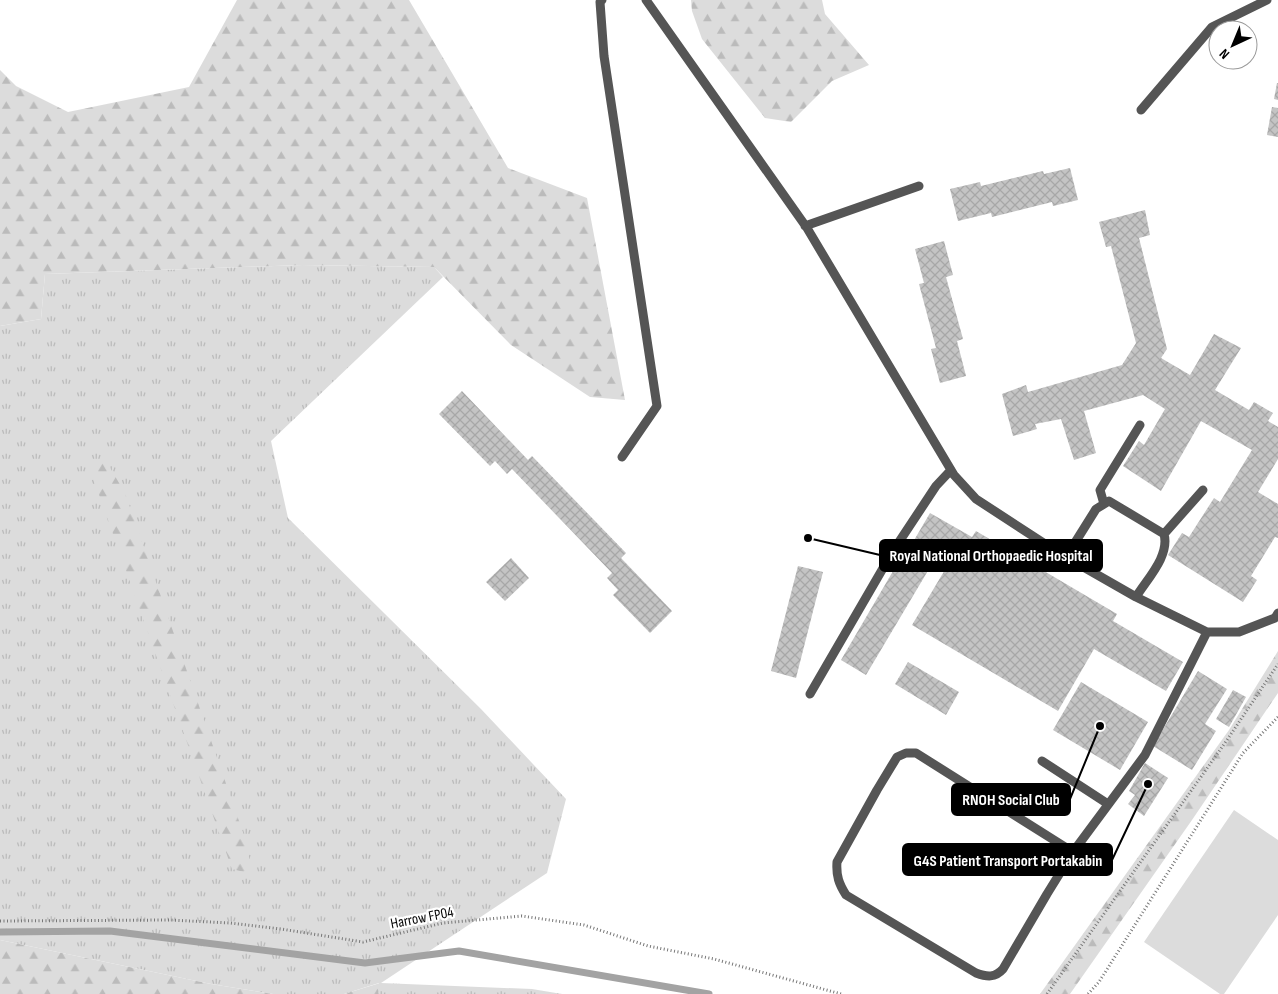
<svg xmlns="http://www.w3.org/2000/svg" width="1278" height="994" viewBox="0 0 1278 994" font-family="'Sofia Sans Condensed',sans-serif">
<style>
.grass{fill:url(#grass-tufts)}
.forest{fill:url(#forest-firs)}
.pitch{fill:#dcdcdc}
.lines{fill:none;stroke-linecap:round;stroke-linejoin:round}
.stream{stroke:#a3a3a3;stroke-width:7}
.building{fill:url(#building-cross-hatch)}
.path{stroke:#777;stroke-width:3;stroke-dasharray:1 2.5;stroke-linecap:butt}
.service{stroke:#555;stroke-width:9}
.labels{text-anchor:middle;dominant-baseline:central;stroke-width:4.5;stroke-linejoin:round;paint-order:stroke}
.street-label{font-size:15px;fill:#000;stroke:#fff}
.leader{fill:none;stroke:#000;stroke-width:2}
.callout-dot{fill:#000;stroke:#fff;stroke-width:2}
.callout{fill:#000;stroke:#000;stroke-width:2}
.callout-label{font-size:16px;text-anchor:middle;font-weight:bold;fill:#fff}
</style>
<defs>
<pattern id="grass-tufts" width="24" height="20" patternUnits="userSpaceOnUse" patternTransform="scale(1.25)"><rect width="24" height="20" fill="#dcdcdc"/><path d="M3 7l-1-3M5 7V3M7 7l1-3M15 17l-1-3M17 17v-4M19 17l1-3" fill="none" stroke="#bbb"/></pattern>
<pattern id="forest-firs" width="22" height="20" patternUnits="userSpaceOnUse" patternTransform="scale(1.25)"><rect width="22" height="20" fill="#dcdcdc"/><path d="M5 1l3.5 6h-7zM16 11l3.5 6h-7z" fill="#bbb"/></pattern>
<pattern id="building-cross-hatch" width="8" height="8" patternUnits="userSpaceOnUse" patternTransform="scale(1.25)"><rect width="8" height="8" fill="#c4c4c4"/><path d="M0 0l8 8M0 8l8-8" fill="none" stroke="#a7a7a7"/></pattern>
</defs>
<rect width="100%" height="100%" fill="#fff"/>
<path class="grass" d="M302,265l132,2 9,10 -172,164 17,77 193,191 85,90 -19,74 -166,110 151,6 30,5h-184l1,-11 -35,11h-71l-62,-10 -211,-44v-614l41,-7 4,-45z"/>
<path class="forest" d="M237,0h172l99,168 79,30 38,202 -35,-3 -79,-52 -77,-78 -132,-2 -257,9 -4,45 -41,7v-256l16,16 52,26 121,-25z
M691,0h131l3,14 44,51 -37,16 -41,41 -26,-4 -63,-79 -10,-28z
M96,460l10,1 19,32 122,351 3,20 -6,8 -12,-3 -140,-394z
M1278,651v42l-86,127 -122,174h-30l189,-264z
M0,940l211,44 62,10h-273z
M380,983l-2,11h-34z"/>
<path class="pitch" d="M1234,810l44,30v75l-54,79h-4l-76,-52z"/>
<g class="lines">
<path class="stream" d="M0,932l110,-1 255,32 94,-12 250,43"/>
</g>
<path class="building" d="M1277,83h1v17l-4,-1z
M1272,107l6,1v29l-11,-2z
M1070,168l8,32 -25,6 -1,-4 -60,15 -1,-4 -33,8 -8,-32 30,-7 1,4 62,-15 1,3z
M1145,210l5,25 -11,3 28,111 -6,9 29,17 24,-41 27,14 -26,42 34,20 5,-8 19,11 -5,8 10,6v32l-20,33 20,12v34l-3,-1 -24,39 6,4 -14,22 -75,-47 14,-22 7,4 25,-39 6,4 32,-52 -51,-29 -40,70 -38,-25 16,-25 5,4 21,-36 -22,-14 -59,16 12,42 -22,7 -13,-41 -26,5 2,5 -24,7 -11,-42 24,-9 2,7 94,-27 14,-22 -25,-97 -5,1 -7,-25z
M944,241l9,34 -7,2 17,62 -6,2 9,35 -26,7 -9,-34 5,-1 -17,-64 5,-1 -9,-34z
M462,391l66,69 4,-4 94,97 -5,5 51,53 -22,22 -37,-38 5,-5 -11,-12 5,-5 -100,-104 -5,5 -12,-13 -5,5 -51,-52z
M930,513l42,24 4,-6 141,83 -4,7 70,41 -17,29 -72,-42 -36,62 -146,-86 37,-62 -36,-21z
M903,554l26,15 -63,106 -25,-15z
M511,558l18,20 -24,23 -19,-19z
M798,566l25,6 -27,106 -25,-7z
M908,662l51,30 -13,23 -51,-31z
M1198,671l29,18 -22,35 11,7 -24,39 -39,-24z
M1081,682l67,40 -28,48 -67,-40z
M1233,690l13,7 -17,30 -13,-8z
M1145,763l23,15 -24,38 -16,-12 7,-9 -6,-4z"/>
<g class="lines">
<path class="path" d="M0,921l170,-1 60,3 51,6 82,13 80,-19 79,-7 62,9 64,21 66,13 127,35
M1047,994l178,-251 53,-79
M1088,994l11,-12 144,-229 35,-36"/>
<path class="service" d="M602,0l-2,2 4,54 53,350 -35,51
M646,0l161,228 147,247 22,24 83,54 77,44 71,35h32l36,-14 3,-5
M1141,110l71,-83 55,-27
M805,226l114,-40
M1104,504l-4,-14 40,-65
M1164,534l39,-44
M1066,557l30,-48 13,-8 55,33c6,22 -17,45 -28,63
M810,694l83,-143 43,-65 15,-16
M1042,761l66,43
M1073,852l-157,-99h-10l-9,4 -20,33 -40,72c-1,14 2,22 9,33l130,78c11,4 19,5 27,-4l44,-75 26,-42 72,-97 62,-123"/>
</g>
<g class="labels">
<g class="street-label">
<text transform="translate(422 918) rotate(-11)">Harrow FP04</text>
</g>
</g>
<path class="leader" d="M808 538L880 555M1100 726L1070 799M1148 784L1112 860"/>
<g class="callout-dot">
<circle cx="808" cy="538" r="5"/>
<circle cx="1100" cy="726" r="5"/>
<circle cx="1148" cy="784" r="5"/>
</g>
<g class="callout">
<rect x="880" y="540" width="222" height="31" rx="5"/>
<rect x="952" y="784" width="118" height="31" rx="5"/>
<rect x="903" y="844" width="209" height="31" rx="5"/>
</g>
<g class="callout-label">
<text x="991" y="561">Royal National Orthopaedic Hospital</text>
<text x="1011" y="805">RNOH Social Club</text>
<text x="1008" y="866">G4S Patient Transport Portakabin</text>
</g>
<g transform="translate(1233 45) rotate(224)"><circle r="24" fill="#ffffff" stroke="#999999"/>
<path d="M0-4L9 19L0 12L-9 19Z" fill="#000000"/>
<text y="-8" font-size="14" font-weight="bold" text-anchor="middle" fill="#000000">N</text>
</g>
</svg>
